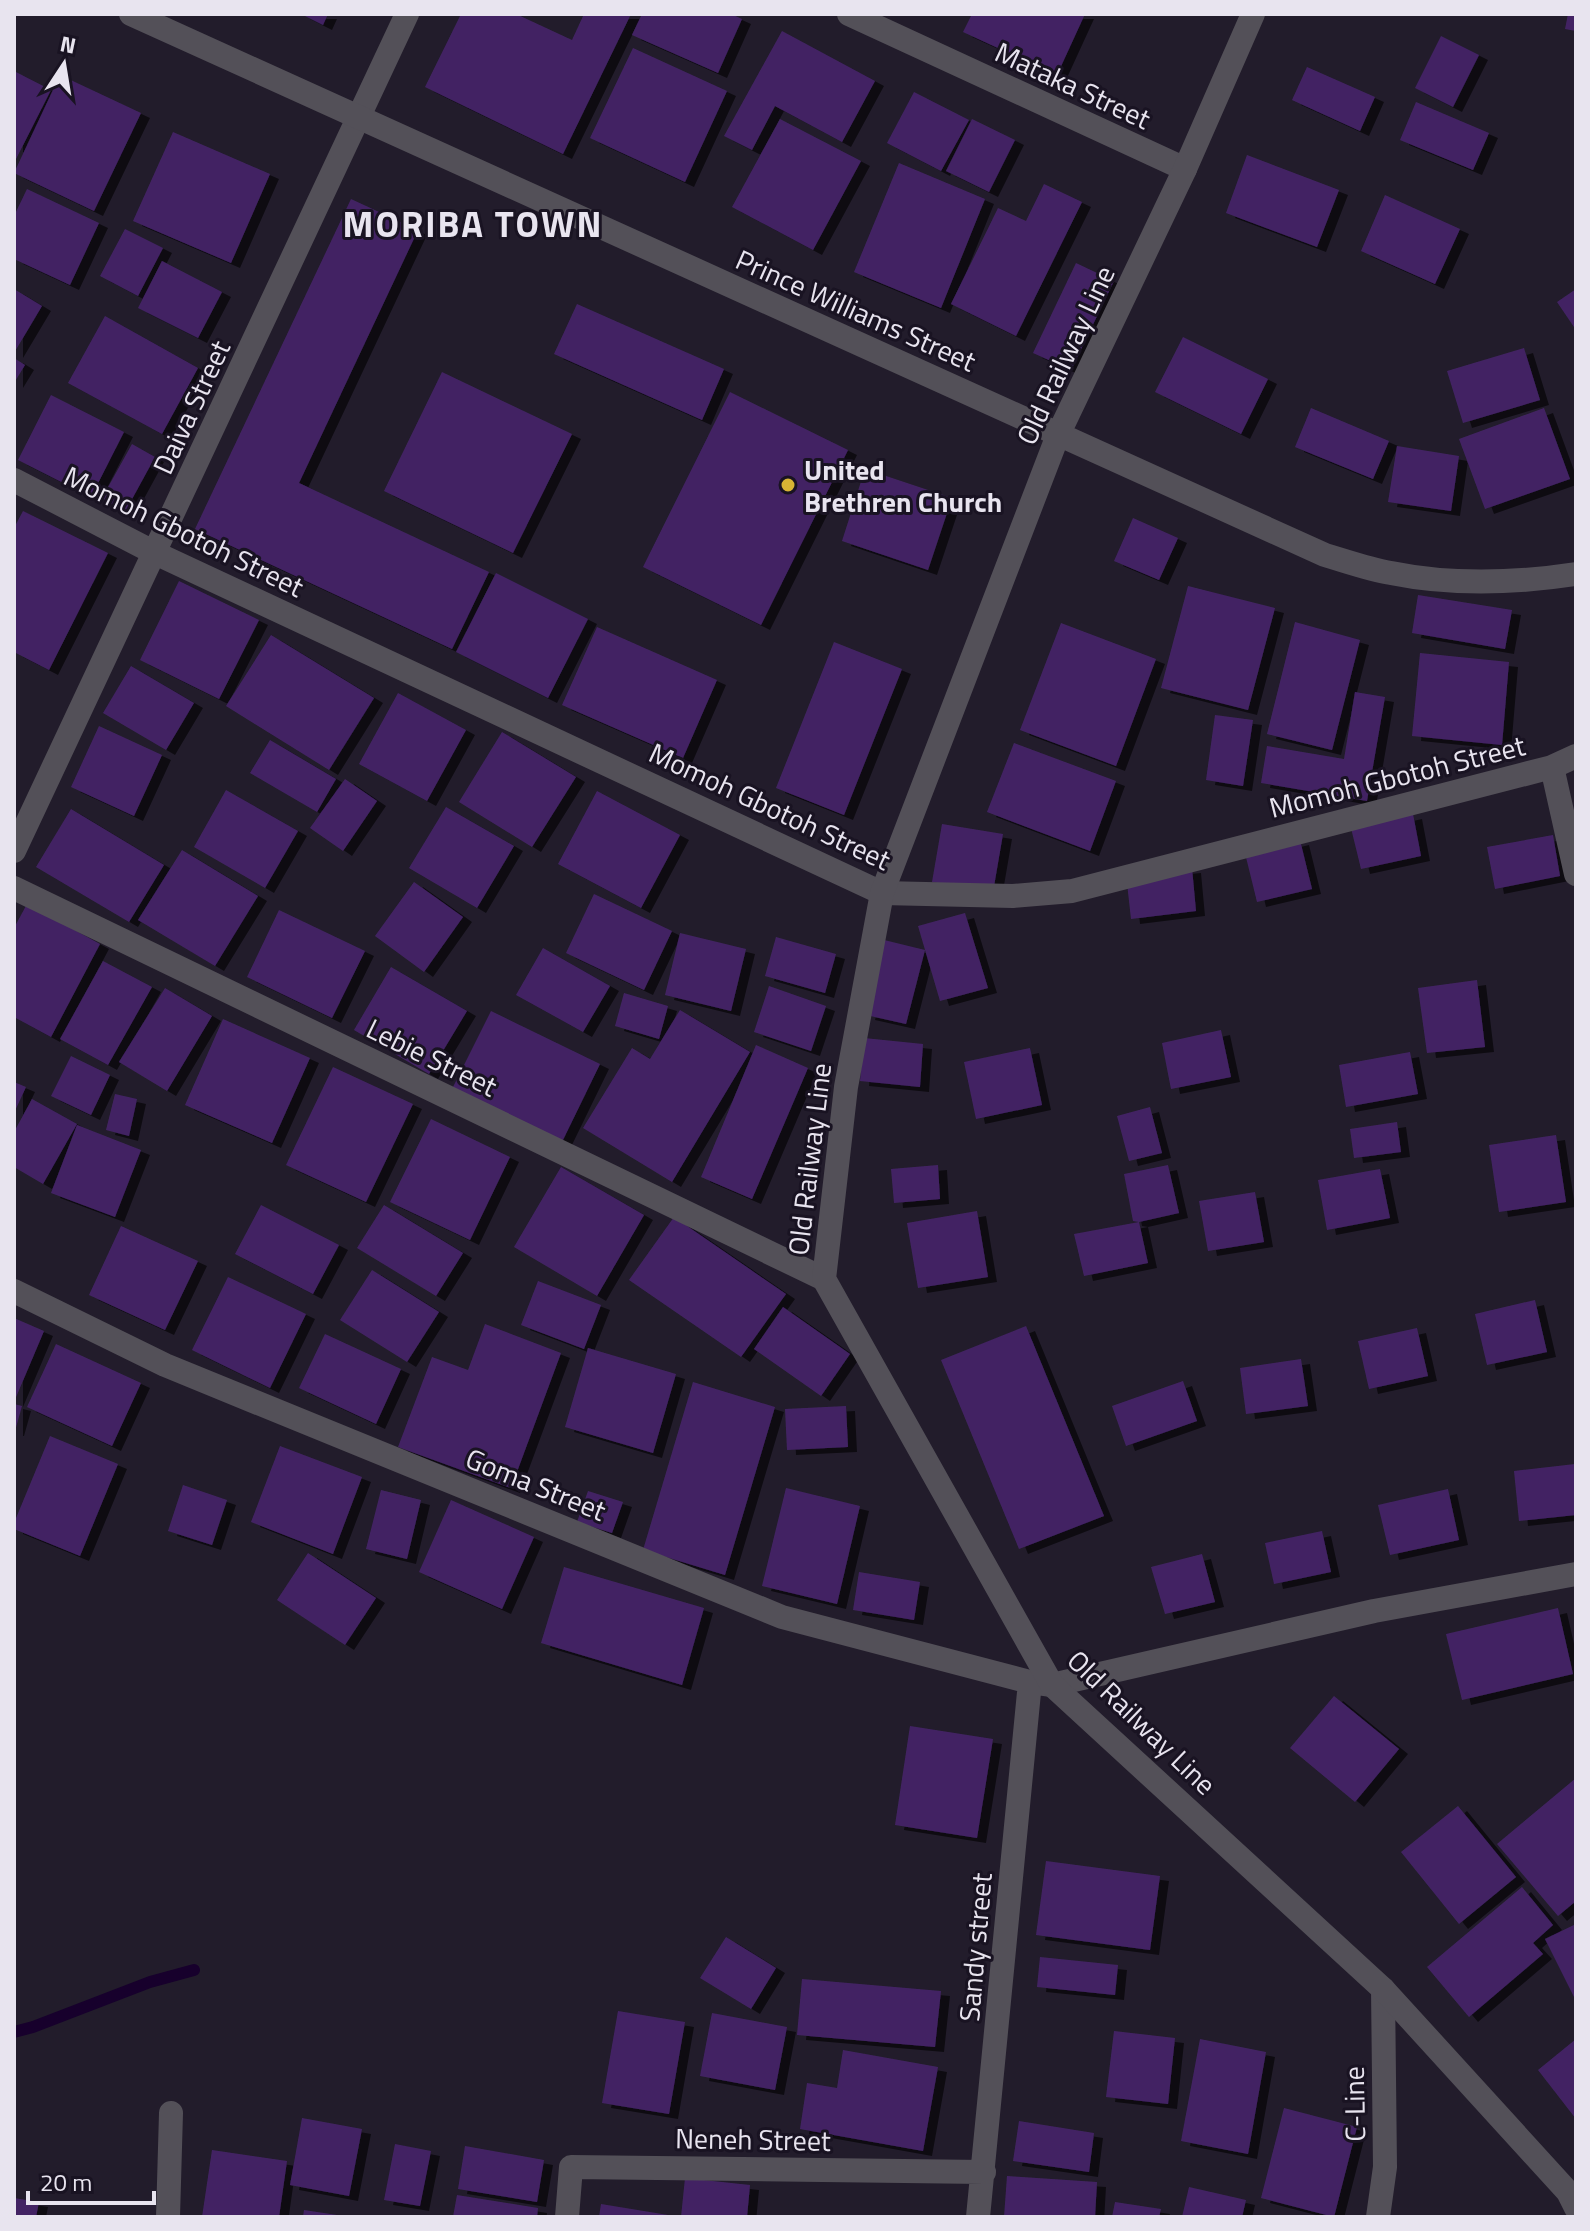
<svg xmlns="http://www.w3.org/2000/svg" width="1590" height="2231" viewBox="0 0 1590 2231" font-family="'Titillium Web',sans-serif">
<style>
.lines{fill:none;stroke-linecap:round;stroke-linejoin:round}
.stream{stroke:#17002c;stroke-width:12}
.building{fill:#422463;filter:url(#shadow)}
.minor{stroke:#535058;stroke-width:24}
.tertiary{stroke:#535058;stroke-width:24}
.poi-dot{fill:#d7b434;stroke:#191322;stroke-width:3}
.labels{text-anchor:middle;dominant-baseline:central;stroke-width:6;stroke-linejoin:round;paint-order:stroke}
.street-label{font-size:28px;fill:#e8e4ef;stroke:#191322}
.poi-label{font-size:28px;font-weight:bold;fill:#e8e4ef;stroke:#191322;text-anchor:start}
.district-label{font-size:36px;font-weight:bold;letter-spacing:2px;fill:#e8e4ef;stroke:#191322}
</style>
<defs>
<filter id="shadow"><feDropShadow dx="9" dy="5" stdDeviation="0" flood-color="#0009"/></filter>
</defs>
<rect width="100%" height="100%" fill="#221c2b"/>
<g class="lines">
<path class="stream" d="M14,2032l19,-5 117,-45 44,-12"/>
</g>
<path class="building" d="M301,14h27l-5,11z
M461,14h55l56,26 12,-26h47l-68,140 -138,-67z
M642,14h89l11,5 -24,54 -86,-38z
M972,14h113l-28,61 -94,-43z
M1568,14h8v17l-11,-2z
M782,31l93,50 -33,61 -67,-36 -23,44 -28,-14z
M1441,36l38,19 -26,52 -38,-19z
M633,48l94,43 -42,91 -95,-44z
M1307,67l68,30 -15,34 -68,-31z
M14,71l37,19 -37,73z
M60,75l81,38 -47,98 -80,-38z
M914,92l55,28 -28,51 -54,-28z
M1416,102l73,31 -16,37 -73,-30z
M780,119l81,42 -48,89 -81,-43z
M972,119l43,21 -26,52 -43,-21z
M173,132l97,42 -39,89 -98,-42z
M1247,155l92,35 -22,57 -91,-34z
M899,163l86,36 -44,109 -87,-36z
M1044,184l38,18 -66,134 -65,-32 47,-96 28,13z
M27,189l72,34 -29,62 -56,-26v-43z
M1385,195l75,34 -25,55 -74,-33z
M351,199l67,31 -119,253 190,89 -37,77 -257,-120z
M125,229l38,19 -25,48 -38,-20z
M162,261l60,31 -24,46 -60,-30z
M1076,263l38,18 -43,89 -38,-17z
M14,289l28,17 -28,47z
M1576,289v41l-19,-28z
M577,304l147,65 -22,51 -148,-66z
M105,316l93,52 -36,66 -94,-51z
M1183,337l85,42 -27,55 -86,-42z
M1524,348l16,52 -77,23 -16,-52z
M14,358l11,7 -11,18z
M442,372l130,62 -59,119 -129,-62z
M730,392l118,58 -87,175 -118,-58z
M51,395l73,37 -33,65 -73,-37z
M1311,408l78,33 -16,38 -78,-32z
M1544,408l26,71 -85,30 -26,-70z
M132,444l23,13 -30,55 -23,-14z
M1397,446l62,10 -8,55 -63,-9z
M865,469l87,29 -24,72 -86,-29z
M23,511l85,42 -59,117 -35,-18v-124z
M1133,518l45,20 -19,42 -45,-19z
M496,573l92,46 -40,79 -92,-46z
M179,581l80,39 -40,79 -79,-39z
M1188,586l87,22 -27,102 -87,-22z
M1418,595l94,15 -7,39 -93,-16z
M1295,622l65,18 -28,110 -65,-16z
M1061,623l95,36 -40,107 -96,-36z
M597,627l120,53 -34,78 -121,-53z
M271,635l103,63 -45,72 -103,-64z
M834,642l68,27 -58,146 -68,-27z
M1420,653l89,9 -7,83 -90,-9z
M131,666l63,37 -28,47 -63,-37z
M1355,692l30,5 -18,104 -106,-18 6,-37 77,13z
M398,693l68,37 -39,71 -68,-37z
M1215,715l38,5 -10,66 -37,-6z
M99,726l63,29 -28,61 -63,-29z
M502,732l74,45 -44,70 -73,-45z
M270,740l66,39 -19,33 -67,-39z
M1014,743l102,38 -26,70 -103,-39z
M345,779l32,22 -34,50 -33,-23z
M226,790l72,41 -33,57 -71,-41z
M597,791l83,44 -39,73 -83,-44z
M446,807l68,39 -37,62 -68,-40z
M71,809l93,56 -35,57 -93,-55z
M1413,814l8,42 -60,13 -10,-41z
M942,824l61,10 -10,58 -61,-10z
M1553,835l7,41 -65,13 -8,-42z
M1300,840l12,49 -55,13 -12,-49z
M182,850l76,46 -43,70 -77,-46z
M1192,868l4,43 -65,8 -5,-45z
M414,882l49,35 -39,55 -49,-36z
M594,894l78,37 -28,59 -78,-37z
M27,904l73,40 -49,93 -37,-20v-89z
M279,910l86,41 -33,67 -85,-41z
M965,913l23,75 -48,13 -22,-75z
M680,933l66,16 -15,62 -66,-16z
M776,937l60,17 -11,39 -60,-17z
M884,940l41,10 -19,74 -40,-9z
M543,948l67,38 -27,46 -67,-37z
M103,961l49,26 -44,78 -48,-26z
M391,967l76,44 -38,63 -75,-44z
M1477,980l8,67 -58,6 -9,-65z
M769,986l57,20 -15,45 -57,-19z
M165,988l47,28 -45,75 -48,-29z
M624,993l44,13 -9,33 -44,-13z
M680,1010l70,42 -78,130 -89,-54 49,-80 18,11z
M491,1011l109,53 -39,80 -110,-53z
M223,1019l87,39 -38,85 -87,-38z
M1221,1030l10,47 -60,12 -9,-46z
M864,1038l59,6 -3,43 -60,-6z
M756,1045l52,23 -56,131 -51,-22z
M1030,1048l12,57 -66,14 -12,-57z
M1410,1052l8,42 -72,13 -7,-42z
M71,1056l39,19 -19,40 -40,-19z
M333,1067l80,37 -47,98 -80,-37z
M14,1082l12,5 -12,26z
M115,1094l22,5 -8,37 -23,-6z
M32,1099l45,25 -34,60 -29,-17v-35z
M1150,1107l12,46 -33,8 -12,-45z
M431,1119l79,38 -40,83 -80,-38z
M1397,1122l4,30 -47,6 -4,-29z
M77,1125l64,25 -26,67 -64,-24z
M1556,1135l10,67 -67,10 -10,-67z
M938,1165l2,34 -46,4 -3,-34z
M1168,1165l11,48 -40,9 9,41 -64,13 -10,-42 65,-12 -6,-1 -9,-47z
M561,1167l83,48 -47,81 -83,-49z
M1380,1169l10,49 -63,12 -9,-50z
M1255,1192l9,50 -56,9 -9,-50z
M261,1205l78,40 -26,49 -78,-40z
M384,1205l79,48 -27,43 -79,-48z
M977,1211l11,66 -70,11 -11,-65z
M674,1217l112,77 -45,63 -112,-77z
M121,1226l77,35 -33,69 -76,-35z
M372,1270l67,42 -32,50 -67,-42z
M228,1277l78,37 -36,74 -78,-38z
M538,1281l63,24 -17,44 -63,-24z
M1535,1300l12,52 -60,13 -12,-51z
M783,1307l67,47 -29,42 -67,-47z
M14,1318l30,13 -30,71z
M485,1324l76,29 -50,135 -113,-41 34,-90 36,13z
M1026,1326l78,190 -85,33 -78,-189z
M1417,1328l11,48 -59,13 -11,-48z
M325,1334l76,35 -25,55 -77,-36z
M56,1344l85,39 -29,63 -85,-39z
M588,1348l88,26 -23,79 -88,-26z
M1301,1359l7,47 -62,8 -6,-46z
M1183,1381l14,40 -71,25 -14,-40z
M693,1382l82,25 -50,168 -82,-25z
M14,1404l8,2 -7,25h-1z
M846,1406l2,41 -61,3 -2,-41z
M50,1436l68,28 -38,92 -66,-27v-6z
M280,1446l82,31 -29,77 -82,-32z
M1575,1464l1,51 -57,6 -5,-50z
M183,1485l44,15 -15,45 -44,-14z
M786,1488l74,18 -23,98 -75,-18z
M1448,1489l11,51 -69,15 -12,-50z
M381,1490l40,10 -14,59 -41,-10z
M588,1491l35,11 -11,31 -35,-11z
M451,1500l83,37 -32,72 -83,-37z
M1322,1531l9,41 -57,12 -9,-41z
M308,1553l68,45 -31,47 -68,-45z
M1202,1554l13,48 -50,12 -14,-47z
M564,1567l140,41 -22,77 -141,-42z
M859,1572l61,10 -6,38 -61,-10z
M1558,1608l15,66 -111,26 -16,-66z
M1334,1696l65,53 -44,53 -65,-54z
M910,1726l83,13 -16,99 -82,-13z
M1576,1778v123l-18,15 -61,-72z
M1458,1806l58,71 -57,47 -58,-72z
M1046,1861l114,15 -10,74 -114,-15z
M1522,1887l31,38 -20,18 10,11 -74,63 -42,-50z
M1576,1924v77l-31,-62z
M726,1937l50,31 -25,41 -51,-31z
M1040,1957l78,8 -3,30 -78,-8z
M802,1979l139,12 -6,56 -138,-12z
M618,2011l67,11 -16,92 -67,-11z
M712,2013l75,14 -12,63 -75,-14z
M1114,2031l61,7 -7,66 -62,-7z
M1200,2039l66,13 -18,102 -67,-13z
M1576,2039v80l-38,-49z
M843,2050l95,17 -15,84 -123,-22 7,-46 30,5z
M1284,2108l73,19 -23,90 -73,-19z
M302,2118l60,11 -13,67 -59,-11z
M1019,2121l75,12 -5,39 -76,-11z
M395,2144l36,7 -11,55 -36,-6z
M465,2146l79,14 -7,42 -79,-13z
M212,2150l75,11 -8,56h-77z
M1007,2176l90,6 -2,35h-91z
M685,2178l65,7 -3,32h-66z
M1189,2187l57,13 -4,17h-60z
M457,2195l81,13 -1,9h-84z
M14,2198l25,4 -3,15h-22z
M1115,2202l46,7 -2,8h-47z
M601,2204l67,11v2h-69z
M304,2210l33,5v2h-34z"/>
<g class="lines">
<path class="minor" d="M849,14l336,155
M14,480l141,73 727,340 131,3 59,-5 480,-124
M1576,756l-24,11 24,107
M14,851l393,-837
M14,888l810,391
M14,1291l151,74 617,252 248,65 22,3 322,-74 202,-37
M168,2217l3,-104
M567,2217l4,-50 413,5
M978,2217l52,-535
M1378,2217l7,-50 -2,-178"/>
<path class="tertiary" d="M131,14l1194,541c21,6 43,14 66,18 59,12 126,10 185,1
M1253,14l-68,155 -127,266 -176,458 -36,194 -22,192 228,406 331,304 185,203 8,16"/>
</g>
<circle class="poi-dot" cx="788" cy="485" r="8"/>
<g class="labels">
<g class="street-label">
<text transform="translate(1073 85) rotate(25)">Mataka Street</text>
<text transform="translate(856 310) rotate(24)">Prince Williams Street</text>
<text transform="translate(1065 355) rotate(-65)">Old Railway Line</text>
<text transform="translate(191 407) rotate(-65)">Daiva Street</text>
<text transform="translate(184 531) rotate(26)">Momoh Gbotoh Street</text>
<text transform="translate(1397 776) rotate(-14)">Momoh Gbotoh Street</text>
<text transform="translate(770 806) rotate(25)">Momoh Gbotoh Street</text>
<text transform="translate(432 1057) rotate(26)">Lebie Street</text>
<text transform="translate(809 1159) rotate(-83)">Old Railway Line</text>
<text transform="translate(536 1484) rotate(22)">Goma Street</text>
<text transform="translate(1142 1722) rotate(44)">Old Railway Line</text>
<text transform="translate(975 1947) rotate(-85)">Sandy street</text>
<text transform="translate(1354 2104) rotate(-91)">C-Line</text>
<text transform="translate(753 2139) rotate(1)">Neneh Street</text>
</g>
<g class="poi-label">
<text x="804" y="469">United<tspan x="804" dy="32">Brethren Church</tspan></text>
</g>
<g class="district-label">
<text x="473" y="223">MORIBA TOWN</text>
</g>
</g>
<rect width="1590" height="2231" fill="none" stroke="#e8e4ef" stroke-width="32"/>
<g transform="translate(64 64) rotate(12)" stroke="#191322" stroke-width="6" paint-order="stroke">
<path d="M0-6L14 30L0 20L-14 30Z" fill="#e8e4ef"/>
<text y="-12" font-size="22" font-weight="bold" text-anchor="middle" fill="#e8e4ef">N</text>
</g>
<path d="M28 2191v12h126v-12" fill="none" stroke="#e8e4ef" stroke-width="4"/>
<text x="40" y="2191" font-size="24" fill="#e8e4ef" stroke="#191322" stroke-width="6" paint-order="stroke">20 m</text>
</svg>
